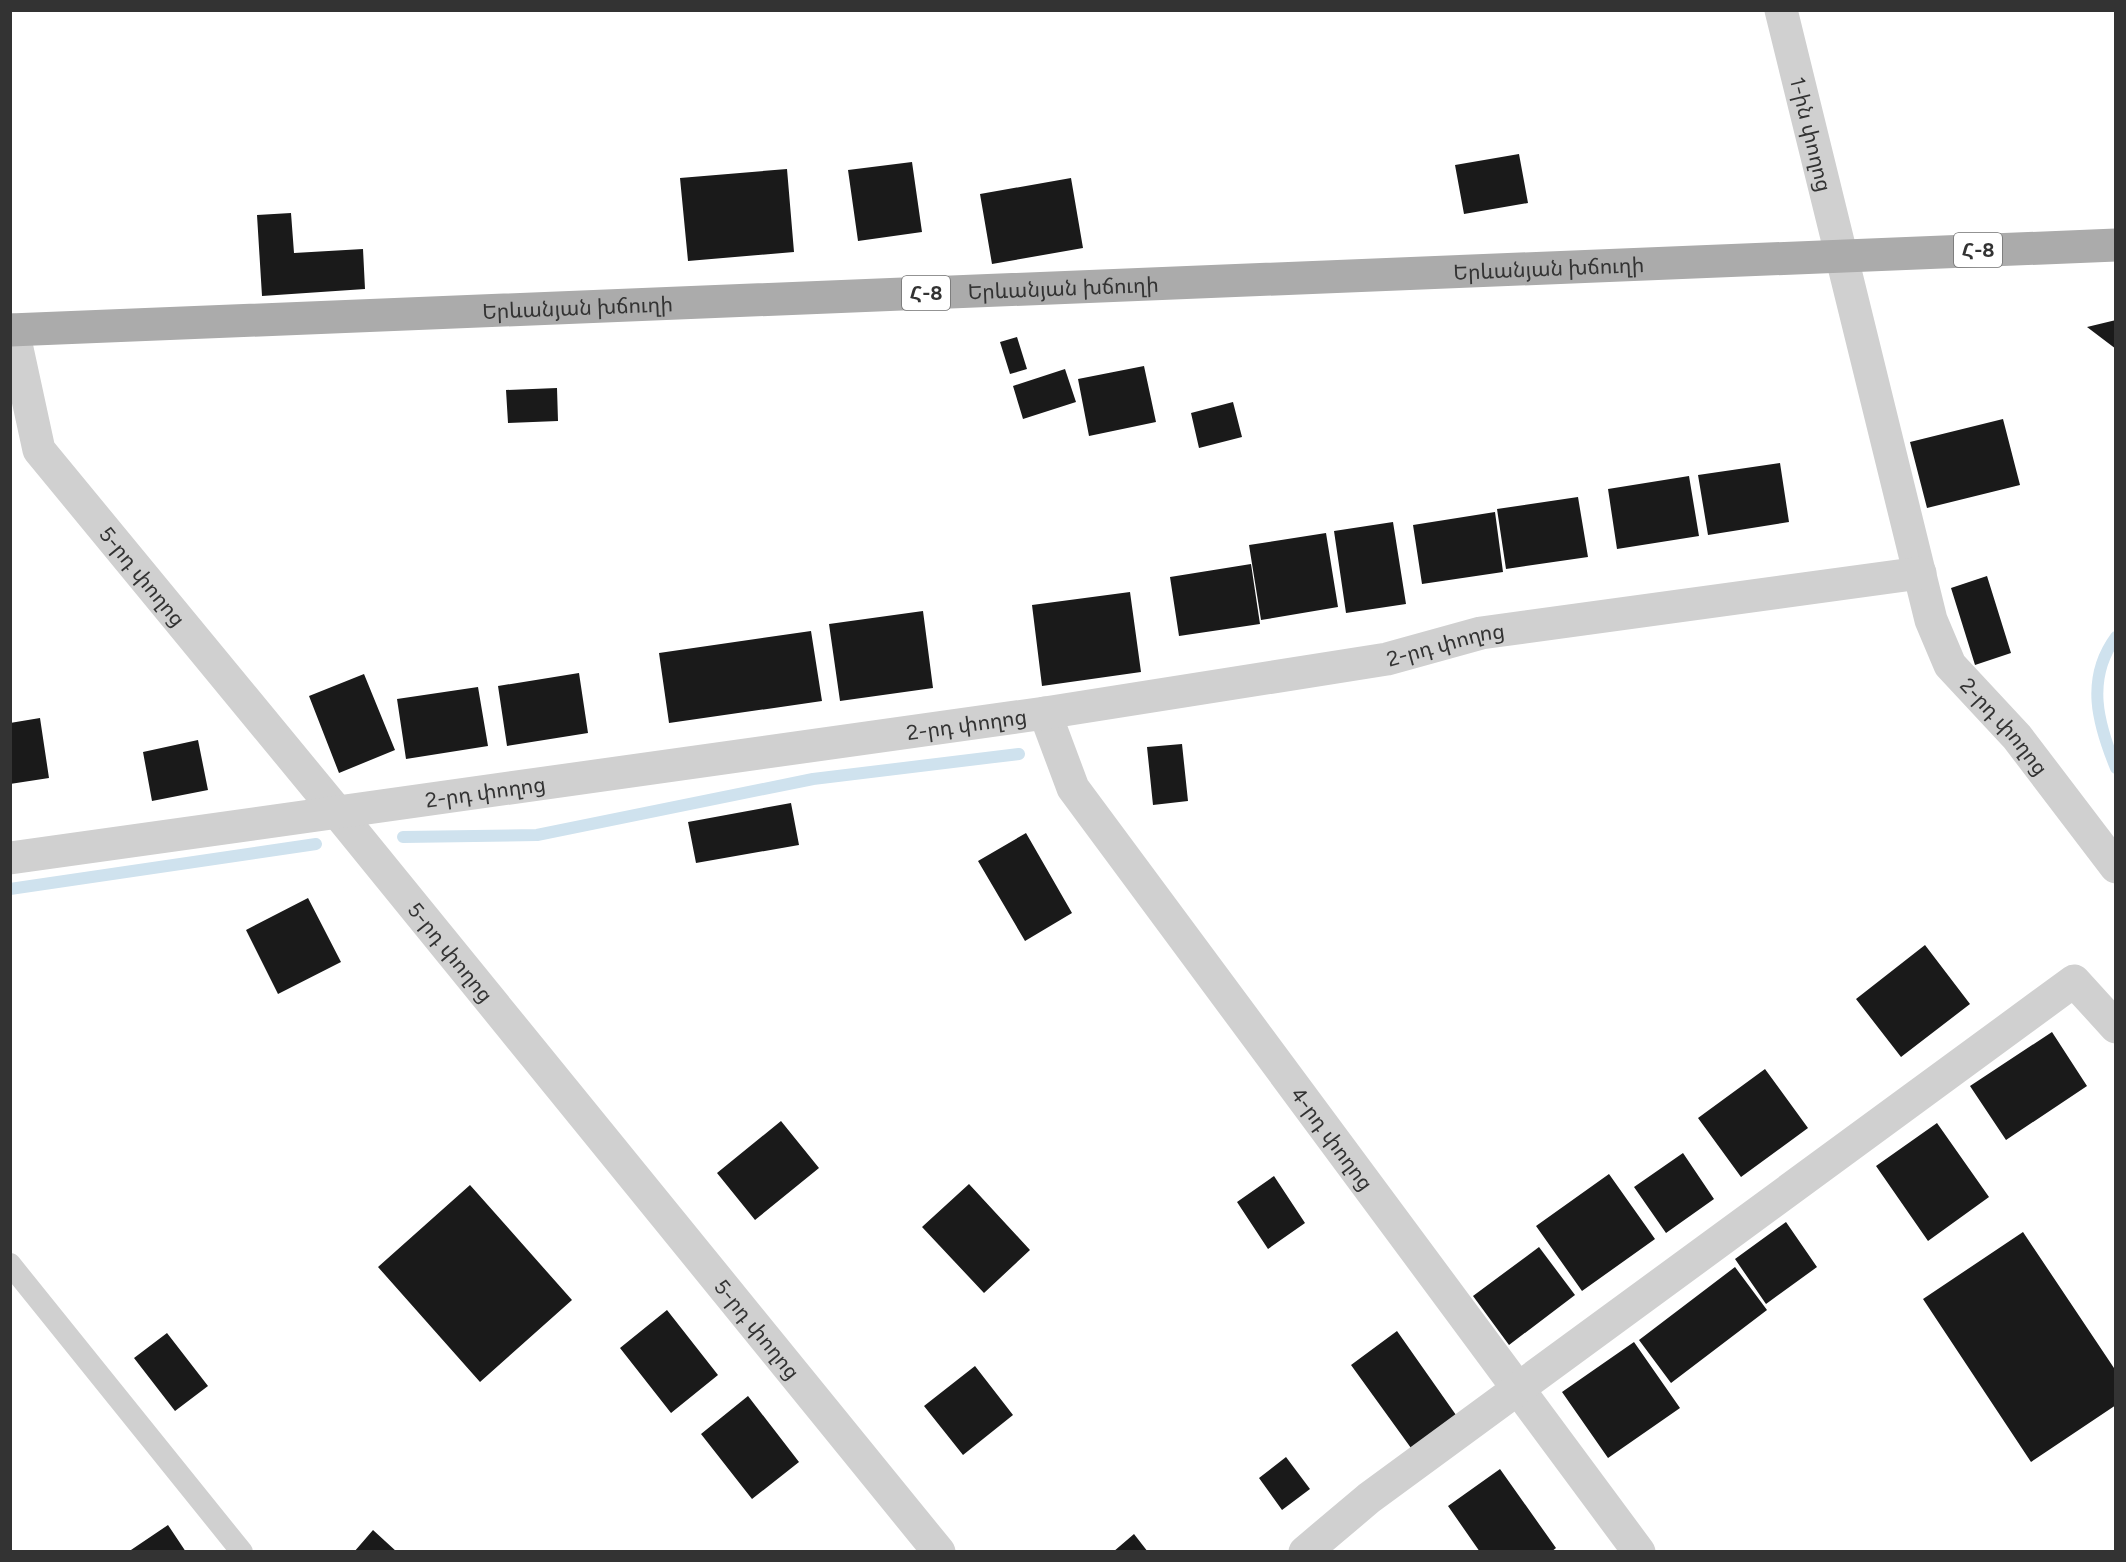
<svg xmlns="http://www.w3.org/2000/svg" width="2126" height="1562" viewBox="0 0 2126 1562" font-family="Figtree,'Noto Sans Armenian',sans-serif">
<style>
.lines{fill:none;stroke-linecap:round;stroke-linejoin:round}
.stream{stroke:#cfe2ee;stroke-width:12}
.building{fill:#1a1a1a}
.service{stroke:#d0d0d0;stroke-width:22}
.minor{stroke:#d0d0d0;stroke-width:33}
.primary{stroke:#ababab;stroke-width:33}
.labels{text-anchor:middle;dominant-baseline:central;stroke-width:6;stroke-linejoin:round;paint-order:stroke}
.shield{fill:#fff;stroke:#707070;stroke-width:1.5}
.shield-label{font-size:20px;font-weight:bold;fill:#333}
.street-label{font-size:21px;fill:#333;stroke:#fff}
</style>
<rect width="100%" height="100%" fill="#fff"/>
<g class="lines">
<path class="stream" d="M2116,637c-31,42 -18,87 0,131
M403,837l134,-2 276,-56 206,-25
M10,889l306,-45"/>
</g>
<path class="building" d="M1519,154l9,49 -64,11 -9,-49z
M912,162l10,70 -64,9 -10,-71z
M787,169l7,83 -106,9 -8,-83z
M1071,178l12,70 -91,16 -12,-70z
M291,213l3,40 69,-4 2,40 -103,7 -5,-81z
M2116,320v29l-29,-22z
M1017,337l10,32 -17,5 -10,-32z
M1144,366l12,56 -67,14 -11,-57z
M1065,369l11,33 -53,17 -10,-33z
M557,388l1,33 -50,2 -2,-33z
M1233,402l9,35 -43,11 -8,-35z
M2003,419l17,66 -93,23 -17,-66z
M1780,463l9,59 -81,13 -10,-60z
M1689,476l10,60 -82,13 -9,-60z
M1578,497l10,60 -82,12 -9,-60z
M1495,512l8,60 -81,12 -9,-59z
M1393,522l13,82 -60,9 -12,-82z
M1326,533l12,74 -77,13 -12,-75z
M1251,564l9,60 -81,12 -9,-59z
M1987,576l24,77 -36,12 -24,-77z
M1130,592l11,80 -99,14 -10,-81z
M923,611l10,77 -93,13 -11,-77z
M811,631l11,70 -153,22 -10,-70z
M579,673l9,60 -81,13 -9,-60z
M364,674l31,76 -56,23 -30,-77z
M478,687l10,59 -82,13 -9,-60z
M40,718l9,60 -39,6v-61z
M198,740l10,50 -56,11 -9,-49z
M1182,744l6,57 -35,4 -6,-58z
M791,803l8,42 -103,18 -8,-41z
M1026,833l46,80 -47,28 -47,-80z
M308,898l33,64 -63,32 -32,-64z
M1925,945l45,59 -69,53 -45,-58z
M2052,1032l35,54 -81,54 -36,-54z
M1765,1069l43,59 -67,49 -43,-59z
M781,1121l38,47 -64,52 -38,-47z
M1937,1123l52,74 -61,44 -52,-75z
M1683,1153l31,46 -48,34 -32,-46z
M1609,1174l46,65 -73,52 -46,-65z
M1274,1176l31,47 -37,26 -31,-47z
M969,1184l61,66 -46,43 -62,-66z
M470,1185l102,115 -92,82 -102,-115z
M1786,1222l31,45 -51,37 -31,-45z
M2023,1232l93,139v34l-85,57 -108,-163z
M1539,1247l36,48 -66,50 -36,-49z
M1735,1267l32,43 -96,73 -32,-43z
M667,1310l51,65 -47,38 -51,-65z
M1397,1331l59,84 -45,33 -60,-83z
M167,1333l41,53 -33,25 -41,-53z
M1634,1342l46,66 -72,50 -46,-66z
M975,1366l38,49 -50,40 -39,-49z
M748,1396l51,66 -47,37 -51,-65z
M1286,1457l24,32 -28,21 -23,-32z
M1500,1469l56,79 -5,4h-71l-32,-46z
M168,1525l18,27h-58z
M373,1530l24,22h-43z
M1134,1534l14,18h-35z"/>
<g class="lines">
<path class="service" d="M10,1264l232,288"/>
<g class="minor">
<path id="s1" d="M1781,10l150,610 19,45 67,72 99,130"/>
<path id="s2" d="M13,330l26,120 299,363 601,739"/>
<path id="s3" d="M1045,713l28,75 566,764"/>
<path id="s4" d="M10,858l1035,-145 342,-54 94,-26 439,-60"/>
<path d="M1305,1552l64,-54 705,-517 42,46"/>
</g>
<path class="primary" id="s5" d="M10,330l2106,-85"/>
</g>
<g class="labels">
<g class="shield">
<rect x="1954" y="233" width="48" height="34" rx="4.5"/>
<rect x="902" y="276" width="48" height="34" rx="4.5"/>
</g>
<g class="shield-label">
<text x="1978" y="250">Հ-8</text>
<text x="926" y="293">Հ-8</text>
</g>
<g class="street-label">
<text stroke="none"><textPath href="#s1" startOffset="128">1-ին փողոց</textPath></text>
<text stroke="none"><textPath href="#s5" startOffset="1540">Երևանյան խճուղի</textPath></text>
<text stroke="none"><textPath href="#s5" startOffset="1054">Երևանյան խճուղի</textPath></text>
<text stroke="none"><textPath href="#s5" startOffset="568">Երևանյան խճուղի</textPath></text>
<text stroke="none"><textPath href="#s2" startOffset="286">5-րդ փողոց</textPath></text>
<text stroke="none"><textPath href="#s4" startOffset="1452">2-րդ փողոց</textPath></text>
<text stroke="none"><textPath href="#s4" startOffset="966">2-րդ փողոց</textPath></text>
<text stroke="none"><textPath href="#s1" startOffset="759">2-րդ փողոց</textPath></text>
<text stroke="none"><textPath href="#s4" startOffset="480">2-րդ փողոց</textPath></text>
<text stroke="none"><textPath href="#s2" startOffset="772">5-րդ փողոց</textPath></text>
<text stroke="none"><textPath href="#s3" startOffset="516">4-րդ փողոց</textPath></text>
<text stroke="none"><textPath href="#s2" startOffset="1258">5-րդ փողոց</textPath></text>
</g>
</g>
<rect width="2126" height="1562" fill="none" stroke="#333333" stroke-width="24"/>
</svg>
